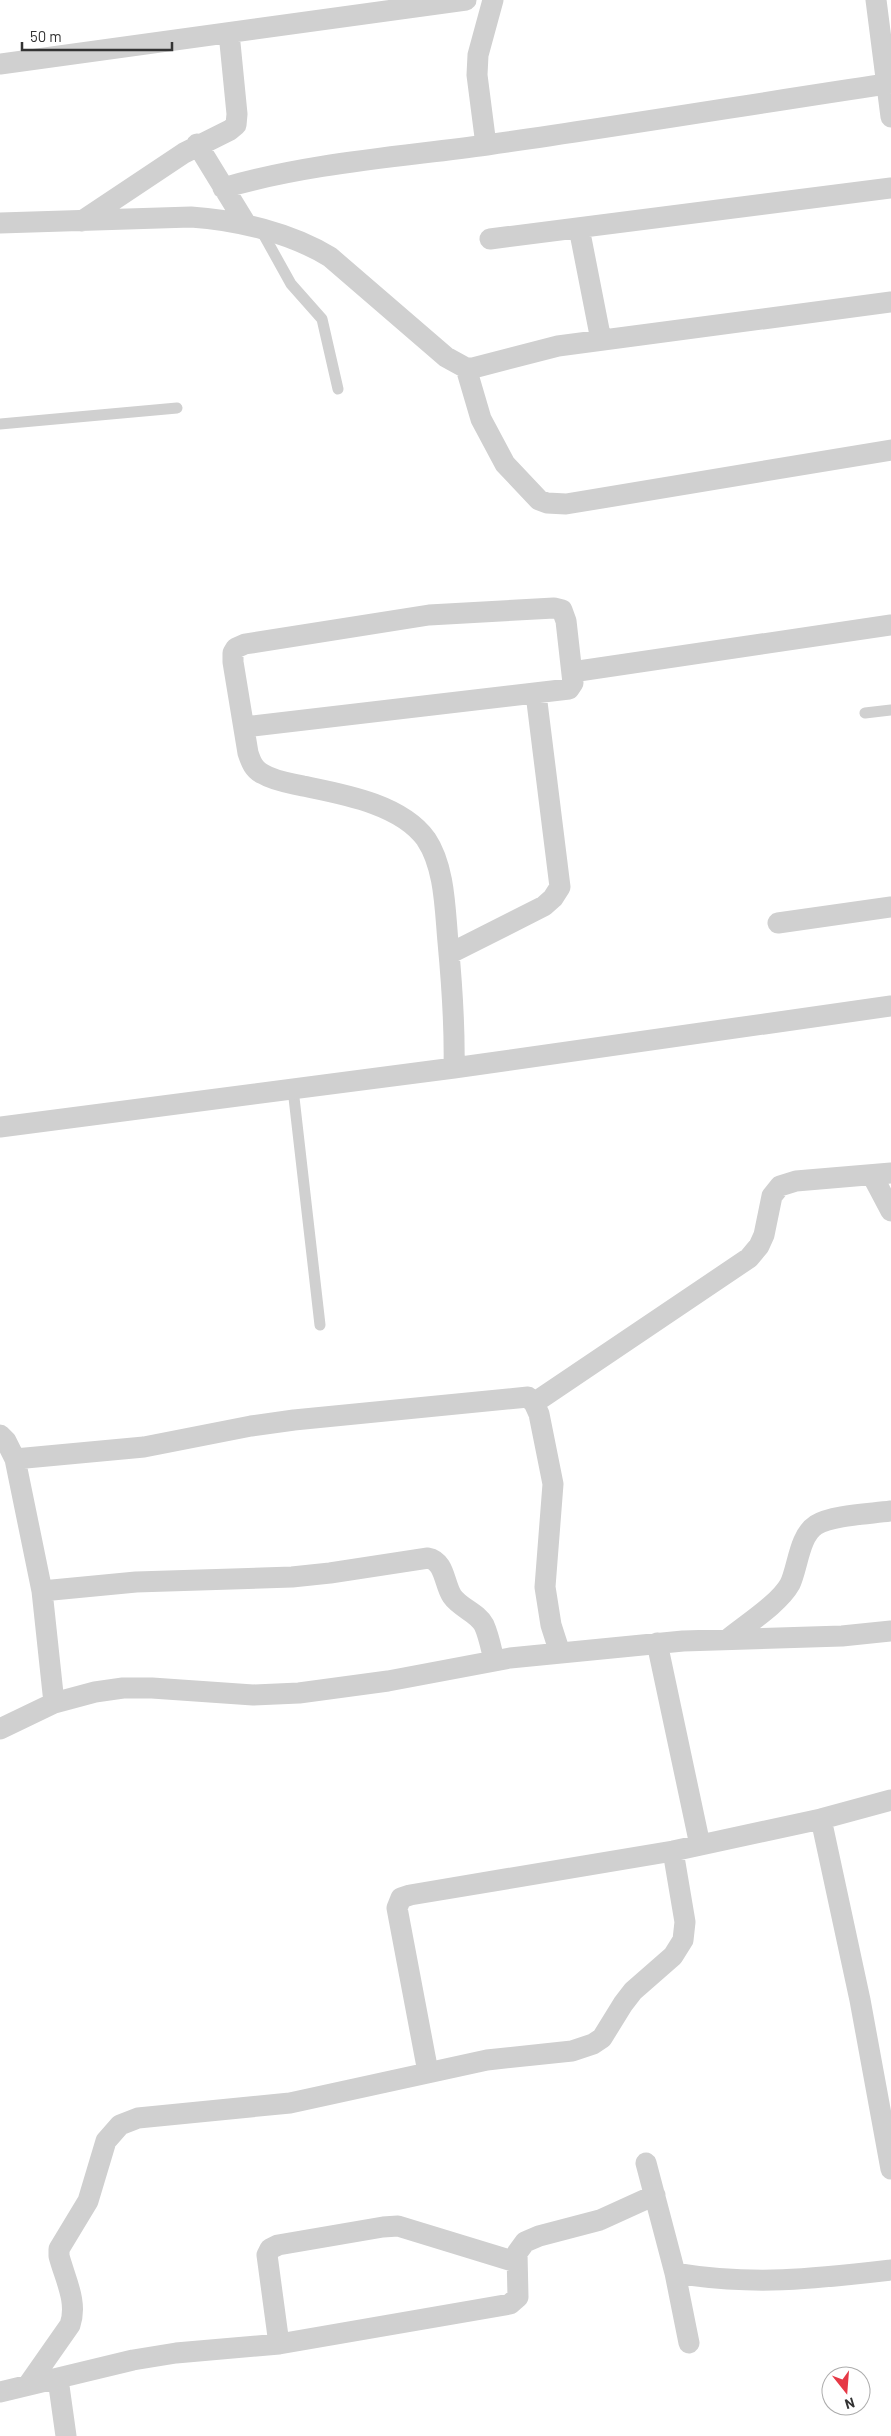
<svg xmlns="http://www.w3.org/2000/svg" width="891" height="2436" viewBox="0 0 891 2436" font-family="Barlow,sans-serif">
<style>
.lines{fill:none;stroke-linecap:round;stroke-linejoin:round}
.lane{stroke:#d0d0d0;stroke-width:11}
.street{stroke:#d0d0d0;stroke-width:21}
</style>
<rect width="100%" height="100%" fill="#fff"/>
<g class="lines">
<path class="lane" d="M261,230l30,54 31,35 16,70
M0,424l177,-16
M865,713l26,-3
M293,1089l27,236"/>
<path class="street" d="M876,0l15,117
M0,64l466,-64
M197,144l49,80
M486,145l-9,-70 1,-20 15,-55
M223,188c86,-25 176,-31 264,-43 133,-19 266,-41 399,-61
M82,221l102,-68 46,-23 6,-5 1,-11 -8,-81
M0,223l191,-6c46,3 100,16 139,40l116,100 20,11h7l85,-22 333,-44
M579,228l22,112
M490,239l401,-51
M466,368l15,51 24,45 34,36 8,3 19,1 325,-54
M572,672l319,-47
M244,727l325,-38 4,-6 -7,-62 -4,-11 -8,-2 -125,7 -184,29 -9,4 -3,5v9l15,91c3,9 6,17 15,21 11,7 27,9 40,12 39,8 98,18 123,53 19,28 19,71 22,103 4,43 7,83 6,126
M778,923l113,-16
M449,954l95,-48 9,-8 7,-11 -24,-193
M0,1127l454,-59 437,-62
M872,1175l19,36
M534,1403l215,-145 10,-12 5,-11 8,-39 8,-10 16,-5 95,-8
M0,1435l6,6 9,18 27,132 12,112
M15,1459l129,-12 107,-21 43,-6 234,-23 6,6 5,11 14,70 -8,103 6,38 9,28
M42,1591l94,-9 156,-5 38,-4 98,-15c17,3 16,26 24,38 8,12 25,16 32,29 5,11 7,23 10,35
M727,1640c18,-15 52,-36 63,-56 8,-17 9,-48 26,-59 17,-10 54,-11 75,-14
M657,1643l43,202
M0,1729l54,-26 41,-11 28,-4h29l101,7 46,-2 89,-12 122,-23 173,-17 159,-5 49,-5
M821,1819l39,181 31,169
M428,2072l-31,-164 4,-10 9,-3 263,-44 148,-32 70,-19
M646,2163l29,110 14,70
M675,2273c79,13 138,6 216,-3
M279,2344l-12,-89 3,-6 8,-4 105,-18 15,-1 118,36
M58,2379l8,57
M28,2385l42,-60c8,-23 -5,-46 -11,-69v-7l29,-48 18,-60 14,-16 18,-7 152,-15 197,-43 85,-9 21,-7 9,-6 21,-34 10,-13 40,-35 10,-16 2,-18 -12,-71
M0,2392l133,-32 43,-7 103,-9 231,-40 8,-7 -1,-44 8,-11 14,-6 61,-16 55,-25"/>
</g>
<g transform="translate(846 2391) rotate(163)"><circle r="24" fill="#ffffff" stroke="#adadad"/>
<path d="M0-4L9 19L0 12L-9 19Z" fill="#e63946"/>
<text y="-8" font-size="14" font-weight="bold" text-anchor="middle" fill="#333333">N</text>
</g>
<path d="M22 42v8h150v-8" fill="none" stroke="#333333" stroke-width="2.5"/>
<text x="30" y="42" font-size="15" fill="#333333" stroke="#ffffff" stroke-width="4" paint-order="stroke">50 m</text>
</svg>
